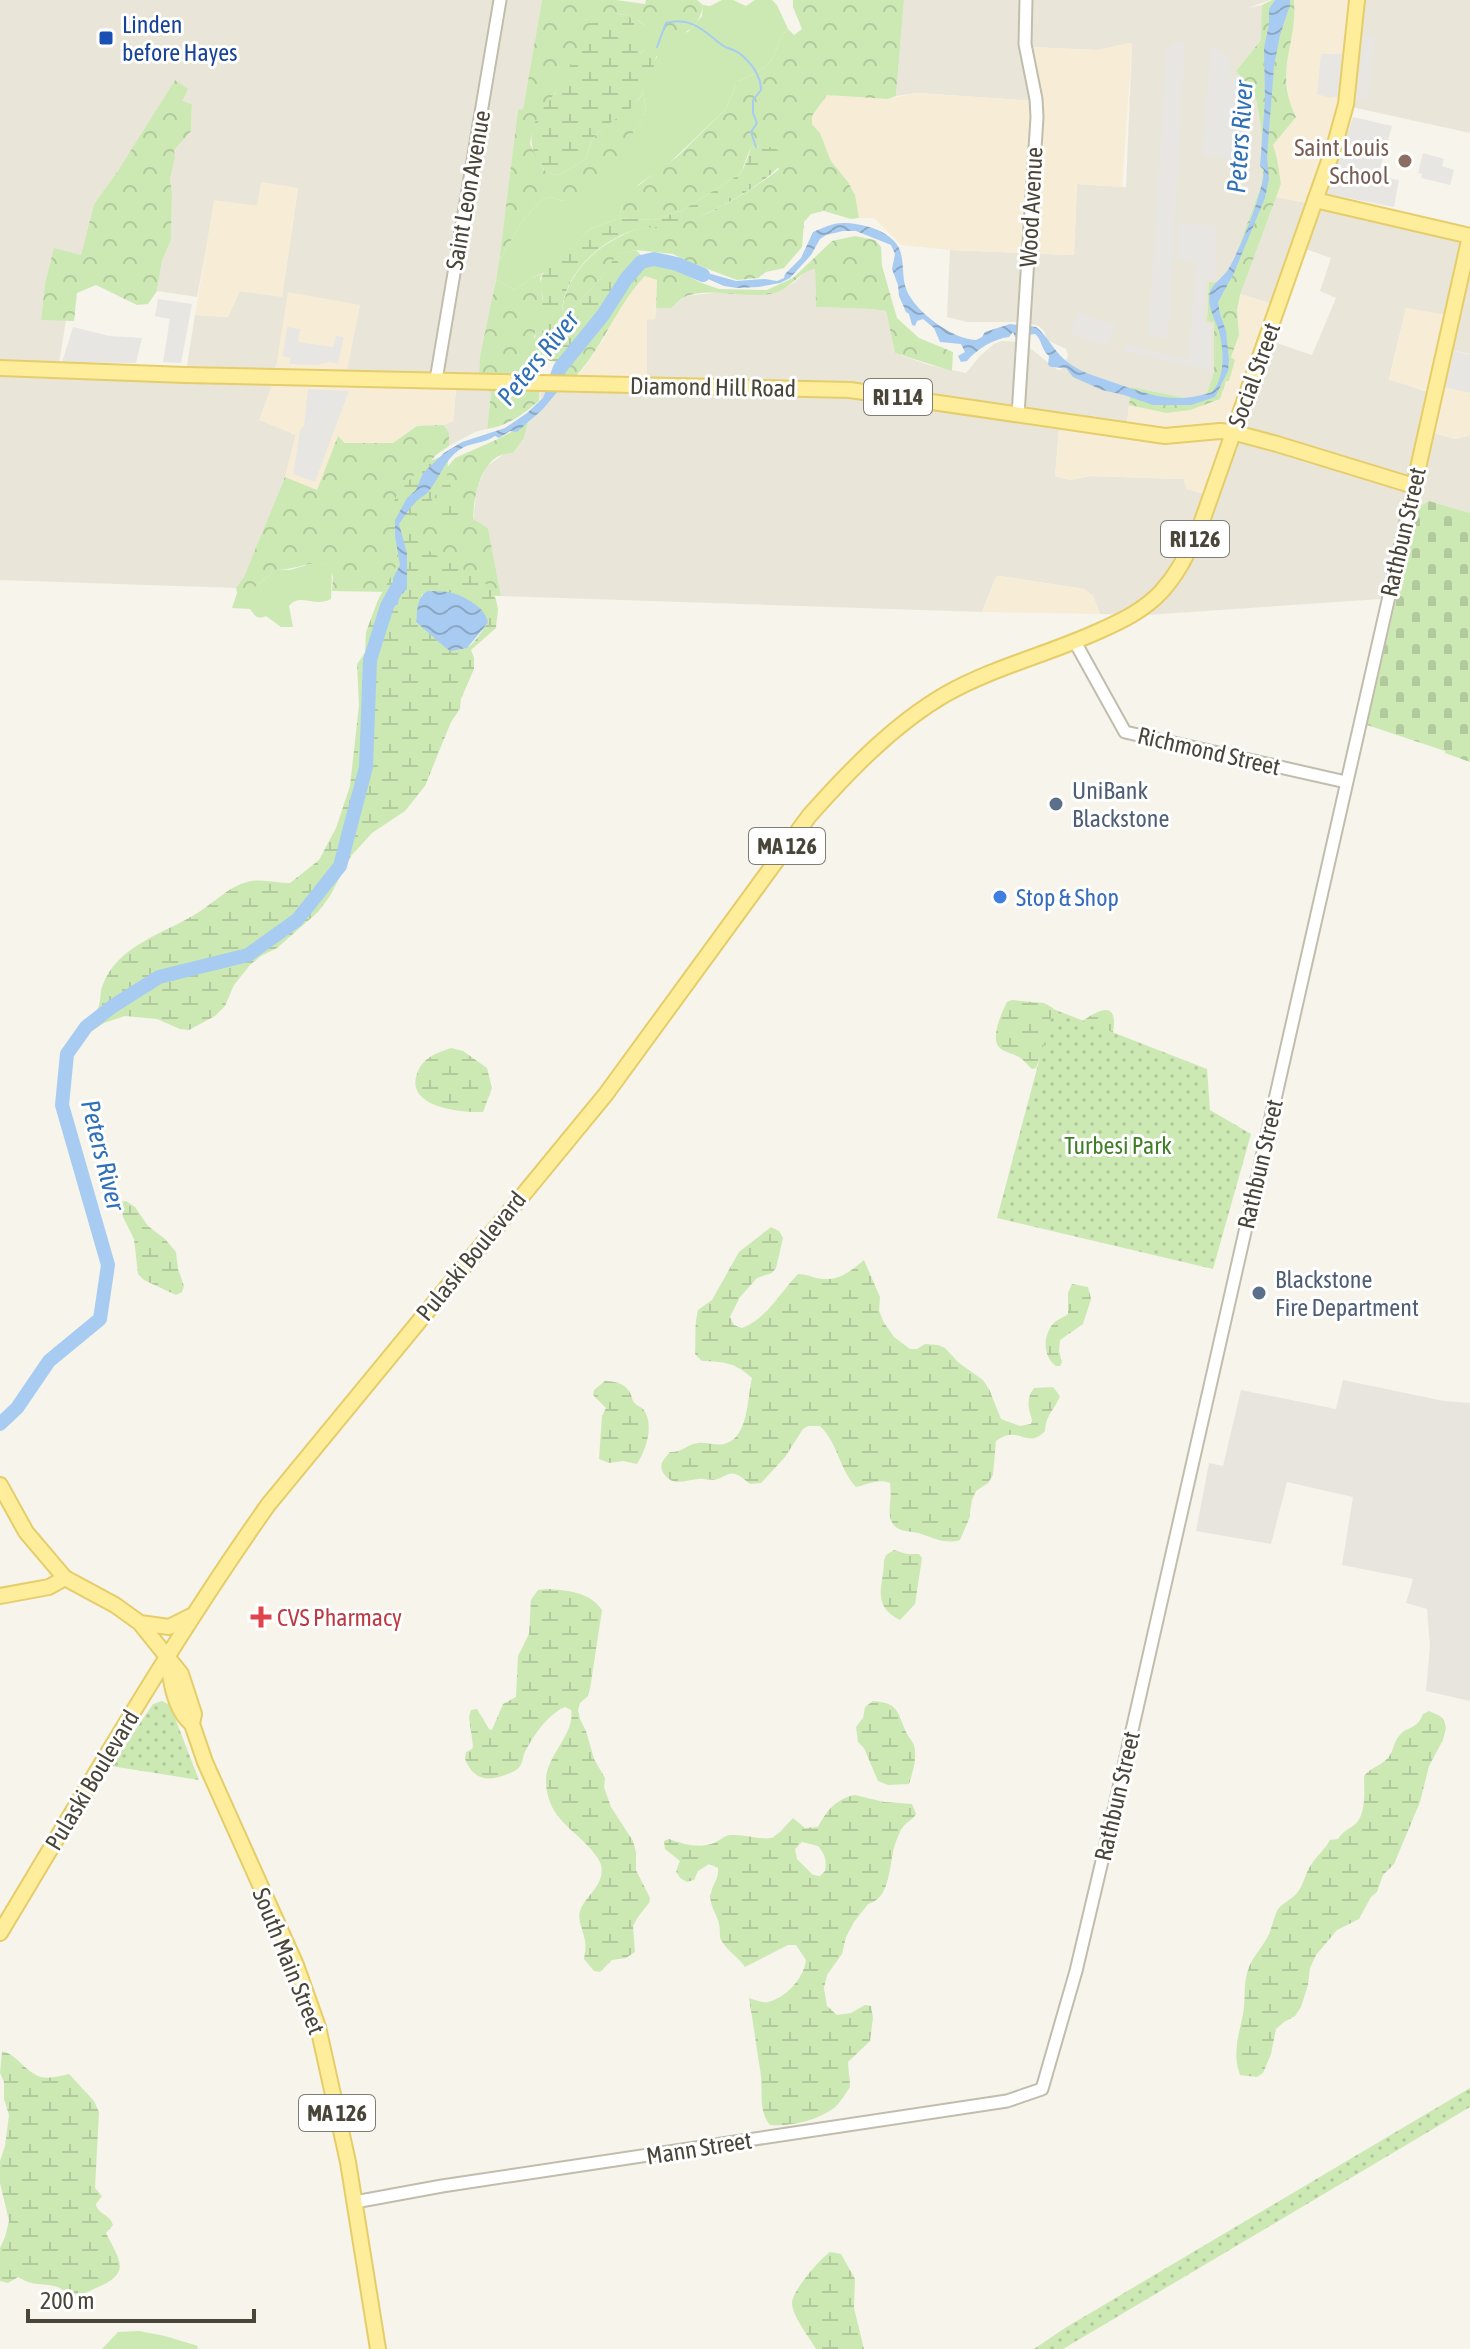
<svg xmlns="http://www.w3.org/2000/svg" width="1470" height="2349" viewBox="0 0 1470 2349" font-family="'Asap Condensed',sans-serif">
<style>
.residential{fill:#e9e6d9;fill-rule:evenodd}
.commercial{fill:#f7edd7}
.industrial{fill:#e8e5df}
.grass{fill:#cce9b4}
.forest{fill:url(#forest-crowns)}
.wetland{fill:url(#wetland-marsh);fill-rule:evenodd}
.cemetery{fill:url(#cemetery-stones)}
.park{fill:url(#park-dots)}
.parking{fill:#e7e6e2}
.water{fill:url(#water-waves)}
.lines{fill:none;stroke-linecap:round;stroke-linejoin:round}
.stream{stroke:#a8ccf1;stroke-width:2}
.river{stroke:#a8ccf1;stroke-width:14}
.minor-casing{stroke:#c1bdad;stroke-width:15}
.major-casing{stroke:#e5cd6a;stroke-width:18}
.minor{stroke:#fff;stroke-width:11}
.major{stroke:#feed9b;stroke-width:14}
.transit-dot{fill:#1a4fb4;stroke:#fff;stroke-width:3}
.education-dot{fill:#8d6e63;stroke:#fff;stroke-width:3}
.service-dot{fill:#5c6f8a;stroke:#fff;stroke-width:3}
.shop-dot{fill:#3f7fe0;stroke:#fff;stroke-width:3}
.health-dot{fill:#e0444e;stroke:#fff;stroke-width:3}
.labels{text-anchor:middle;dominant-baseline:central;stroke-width:6;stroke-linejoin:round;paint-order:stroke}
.shield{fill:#fff;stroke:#807d74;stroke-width:2}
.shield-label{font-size:22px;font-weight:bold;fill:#4a4539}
.transit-label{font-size:24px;fill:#164399;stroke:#fff;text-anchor:start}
.education-label{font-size:24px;fill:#785e54;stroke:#fff;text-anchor:end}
.street-label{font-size:24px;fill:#4a4539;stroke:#fff}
.service-label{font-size:24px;fill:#4e5e75;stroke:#fff;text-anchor:start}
.shop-label{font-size:24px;fill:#366cbe;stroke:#fff;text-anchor:start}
.park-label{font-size:24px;fill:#417e2a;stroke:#fff}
.health-label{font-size:24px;fill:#be3a42;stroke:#fff;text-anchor:start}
.water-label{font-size:26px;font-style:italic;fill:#3070b8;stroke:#fff}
</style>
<defs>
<pattern id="forest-crowns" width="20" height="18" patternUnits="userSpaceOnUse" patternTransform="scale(2)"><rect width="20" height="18" fill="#cce9b4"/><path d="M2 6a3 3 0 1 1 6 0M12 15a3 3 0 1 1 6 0" fill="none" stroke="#b1c99c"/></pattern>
<pattern id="wetland-marsh" width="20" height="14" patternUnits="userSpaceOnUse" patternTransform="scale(2)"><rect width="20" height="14" fill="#cce9b4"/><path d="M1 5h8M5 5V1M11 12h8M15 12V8" fill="none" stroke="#b1c99c"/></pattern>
<pattern id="cemetery-stones" width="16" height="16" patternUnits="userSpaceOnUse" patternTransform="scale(2)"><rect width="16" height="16" fill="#cce9b4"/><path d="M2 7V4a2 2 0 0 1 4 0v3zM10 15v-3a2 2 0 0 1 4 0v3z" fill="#b1c99c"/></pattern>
<pattern id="park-dots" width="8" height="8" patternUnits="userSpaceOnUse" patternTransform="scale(2)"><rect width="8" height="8" fill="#cce9b4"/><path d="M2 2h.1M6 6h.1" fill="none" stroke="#b1c99c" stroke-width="1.8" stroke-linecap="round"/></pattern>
<pattern id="water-waves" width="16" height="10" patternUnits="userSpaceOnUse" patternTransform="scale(2)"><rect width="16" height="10" fill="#a8ccf1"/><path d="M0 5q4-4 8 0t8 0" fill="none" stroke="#8ba7c4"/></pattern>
</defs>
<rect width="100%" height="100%" fill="#f6f4eb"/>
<path class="residential" d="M0,0h542l-19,109 -5,2 -19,150 -20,118 12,14 -4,36 -12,3 -26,14v-13l-5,-8 9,-4 4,-42 -111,-2 -70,-12 -2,15 -14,39 36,16 -11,42 -41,101 -8,10 -236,-8zM175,80l7,21 10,3 -1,27 -18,19 2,8 -5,21 2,13 -1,48 -9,21 -5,30 40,6 18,-96 42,5 41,-18 -16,108 -43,-5 -11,26 -33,-2 -9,56 -128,-1 8,-50 -25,-1 4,-36 9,-34 27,6 13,-51 23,-32z
M904,0h366l-22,8 14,-3v27l-1,8 -25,31 20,27 5,29 1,32 -2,8 3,4 -1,12 -32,88 -10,12h-11l-2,37 7,2v50l-8,24 -20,2 -55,-11 -4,37 38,7 68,-5 35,-86 44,15 24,-57 -16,-7 11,-33 -31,-11 -21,59 -39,-12 36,-97 35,7 4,-5 155,33v122l-26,-5 6,-33 -44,-8 -17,71 45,15 -9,37 31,8 14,-4v78l-41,-12 -12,7 -21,90 -250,17 -46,-1 -7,-18 -9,-7 -84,-13 -4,1 -14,35 -481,-16 -13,-68 -15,-8 4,-31 9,-22 19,-14h8l11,-15 4,-15 12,-13 1,-29 50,2 56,-2v-62h8l1,-11h15l14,-12 28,-3 63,-1 19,-10 12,-12 8,-1 1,38 55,2 15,2 9,42 34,12 37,8 14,-17 14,-12 8,-3 20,1 36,28h3l7,-14 -2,-7 -19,-9 -3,-9 -5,-5 -15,-4h-57l-20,-5 3,-67 124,5 3,-71 49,3 6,-142 -2,-2 -32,7 -71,-3 8,54 -118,-8 -21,3zM1060,419l115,15 41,-5 17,3 -24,63 -22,-6 -3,-10 -94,-3 -19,4 -16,-4z
M1357,0h113v133l-123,-27z"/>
<path class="commercial" d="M1294,0h63l-11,103 -34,101 -36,-7 5,-13 -9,-39 24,-28 -6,-13 -5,-37 10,-57z
M1130,43l2,2 -10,142 -45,-3 -3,71 -124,-5 -49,-5 -27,-27h-15l-4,-23 -7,-13 -17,-21 -11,-28 -8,-9v-8l15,-21 61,4 29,-6 118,8 -8,-54 71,3z
M261,182l37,6 -16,109 -42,-6 -12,26 -33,-2 19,-115 43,6z
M645,276l12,4 -2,39 -8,1v61l-73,1 29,-42 22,-41z
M288,292l72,13 -14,71 111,2 -4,43 -9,4 -27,1 -24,17h-48l-6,-6 -22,53 -32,-13 11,-42 -37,-15 15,-40z
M1240,294l39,12 -45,120 -69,5 -38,-7 2,-19 37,8 45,-11 28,-67 -2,-25z
M1406,308l44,8 -5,33 25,5v81l-14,4 -32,-8 8,-39 -43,-12z
M1060,419l88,13 83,-2 -22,65 -22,-6 -4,-10 -93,-3 -19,4 -16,-4z
M999,576l85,13 9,7 7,18 -118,-2 14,-35z"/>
<path class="industrial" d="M1343,1380l101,21 26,2v298l-44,-10 4,-45 -3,-37 -21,-6 7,-24 -71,-14 11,-68 -66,-15 -16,62 -75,-13 13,-68 14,3 18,-76 95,19z"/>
<path class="grass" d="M722,0h11l13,6 9,-6h17l5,5 11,24c-9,8 -9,14 -13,24 -5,16 -25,22 -38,29l-11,27 -61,58 -26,17 -17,22 -3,12 -29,11 -44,43 -13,5 -18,13 -19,-10 3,-19 24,-41 20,-21 9,-2 11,4 8,-3 34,-27 39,-54 2,-9 -3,-16 14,-36 -12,-6 -7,5 -2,-2 -2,-31 3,-2 23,15 28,-3 14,-16 1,-11 7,1z
M317,562l13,3 2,4 -1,30c-17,9 -31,-7 -42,7l4,21h-12l-15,-11c-9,4 -11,0 -16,-7l-18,-1 5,-15 -1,-5h18l23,-19 13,1z
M139,2331l26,5 33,10 -1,3h-95l16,-17z"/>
<path class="forest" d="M542,0h74l29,4 1,-4h51l6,5c-2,20 -21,37 -43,30 -7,-3 -15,-10 -22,-15l-4,2 -6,-7 -12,-1 -62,80 -22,38 -2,12 13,25 9,6 9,-1 25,-15c3,-8 4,-17 10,-24 14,-17 37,-22 47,-43l3,16 -2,9 -47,68 -15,10 -19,6 -11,-4 -9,2 -20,21 -24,41 19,-151 5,-1z
M793,0h111l-8,96 -8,3 -61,-4 -15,21v8l8,9 11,28 17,21 7,13 4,23 -8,1 -27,-8 -13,3 -7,8 -2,25 -18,21 -18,4 -8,6 -21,2 -48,-18 -16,-8 -37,-4 -18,4 -17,24 -32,34 -7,-1c5,-41 38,-69 76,-82 13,-4 29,-2 43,-6 31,-9 73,-33 98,-54l-18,-23 -10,2c-5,9 -6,17 -11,26l-57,36 -29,10 -35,-2 3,-12 9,-15 46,-34 49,-48 11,-27c13,-7 33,-13 38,-29 4,-10 4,-16 13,-24l6,6 8,-6 -9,-22z
M1272,0h22c4,45 -21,69 2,117l-23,28 4,13 4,26 -41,111 -3,15 2,25 -8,22 4,3 -6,21h-3l-6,18 -30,11 -24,3 -37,-8 2,-18 55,11 20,-2 8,-24v-49l-7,-2 2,-39 11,1 10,-12 32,-88 1,-12 -3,-4 2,-8 -1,-32 -5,-29 -20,-27 25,-31 1,-35z
M175,80l13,9 -6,12 10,3 -1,27 -17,19 1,8 -5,21 2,13 -1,48 -9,21 -5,30 -9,13 -11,1 -41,-20 -19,8 -3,28 -33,-1 4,-37 9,-35 27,7 13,-51 23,-32z
M855,236l20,4 6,7 1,19 15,52 22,20 34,14 -1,19 -57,-18 -9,-42 -15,-2 -55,-2 -1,-38c-15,2 -23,18 -38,23 -26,9 -63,-6 -91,4 -5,2 -10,8 -15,12h-15l1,-28 -12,-4c-28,29 -41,69 -68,99l-3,7 -11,-4 9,-23 41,-44 25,-41 6,-5 10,-3 13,2 32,18 20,7 48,1 26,-12 39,-37z
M543,274l-3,4 3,27 -9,32 9,9 -4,55c-16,13 -31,25 -52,28l4,-36 -12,-14 1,-22 16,-77 19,10 18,-13z
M528,423l-4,15 -11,15c-32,-1 -39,43 -40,66l15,9 13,68 -88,-3 -7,-61 4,-20 45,-54 43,-19z
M444,425l5,8v13l-13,9 -21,24 -21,55 5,32 -10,26 -57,-1 1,-14 -4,-12c-21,-6 -31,6 -52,4l-23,19h-18l8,-11 41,-100 32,13 21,-54 7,7h48l24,-17z"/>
<path class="wetland" d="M616,14l12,1 6,7 4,33 7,-5 12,-3c1,16 -14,52 -27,62 -11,9 -26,16 -35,27 -5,6 -6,15 -9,23l-25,15 -9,1c-9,-5 -11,-9 -16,-18 -15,-32 10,-48 25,-73 11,-17 19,-56 37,-65 5,-3 12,-4 18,-5z
M760,146c12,1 22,2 24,14 -14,23 -77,56 -104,64 -12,3 -25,2 -37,4 -39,8 -78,43 -81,83l7,1 32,-34 16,-24 19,-4 6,6 2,9c-15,12 -20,32 -32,47 -4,5 -9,8 -14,13 -11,12 -27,42 -48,36 -7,-3 -8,-9 -8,-15l-5,-1c-8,-19 14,-40 2,-59l4,-12 47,-45 29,-11 35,2 29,-10 57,-36 5,-9 6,-17z
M440,457l8,1 -1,22 12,20 -1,22 -5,6h-5c-14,-10 -11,-20 -5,-35l-4,-3 -13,18 -14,9c1,55 81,41 86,92 0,6 -2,13 -2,19l-25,22 3,8v11l-13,30 -1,10 -9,13 -26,64 -20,25 -33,22 -21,23 -21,40 -12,16 -41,36 -16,8 -11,9 -16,20 -9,21 -10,10 -26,14 -9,-1 -23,-10 -32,-3 -21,7 -9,6 -5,-1c1,-9 7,-14 9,-23 2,-6 1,-13 3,-18 15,-43 63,-53 97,-75 16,-10 29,-25 48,-30 15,-4 28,1 43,1l29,-23 17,-32 14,-42 9,-81 -2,-41 8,-11 1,-21 12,-32 17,-31 2,-9v-8l-6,-23 3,-28 4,-8 18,-20 6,-9zM422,594l66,29c-5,6 -10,15 -16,21 -19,17 -41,-11 -56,-22l3,-20z
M1012,1000l32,3 9,5 1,7 28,6c9,-5 32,-23 32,2 0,5 -1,9 -2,14l-72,21 -4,10 -4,1c-5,-4 -8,-10 -15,-13 -5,-3 -14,-4 -18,-9 -9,-9 3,-35 8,-45z
M451,1048l12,3 24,17 5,20 -9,24c-22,1 -78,-5 -66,-38 5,-16 19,-21 34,-26z
M126,1201l9,6 13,19 17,13 11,13 2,17 6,17 -2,6 -6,3 -32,-15 -6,-6 -4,-35 -11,-22 -2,-15z
M771,1227l8,4 4,7 -7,30 -4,5 -15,5 -17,19 -10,20 4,8 8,3c24,-9 38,-35 56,-54 10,0 17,5 26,5 17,1 28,-9 40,-19l16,37 -1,13 4,11 11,16 16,12h7l8,-5 13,1 7,3 14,15 24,17 6,9 12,30 19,7 11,-2 1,-4c-4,-13 -6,-21 2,-32l19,-1 7,9c-6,15 -14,18 -15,35 -19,20 -26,-8 -49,10l-3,34 -5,8 -12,8 -4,9 -3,19 -9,21c-15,5 -28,-3 -42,-7 -11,-3 -22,0 -27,-13 -4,-11 2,-25 -1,-37 -12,-5 -23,2 -34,4 -18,-20 -17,-42 -36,-61h-12l-5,3 -18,28 -24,26 -11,1c-4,-3 -10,-9 -15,-10 -8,-2 -11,4 -18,5 -5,2 -13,-1 -19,0 -12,1 -25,8 -34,-5 -6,-9 -1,-14 6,-22 12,1 17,-8 28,-9 8,-1 18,3 26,1 25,-6 23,-46 28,-66 -18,-16 -27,-16 -50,-17l-7,-7c1,-15 -1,-29 3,-44l14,-10 27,-48z
M1072,1284l16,3 3,12 -8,25 -23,16 -1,11 3,11 -2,4h-4c-13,-9 -13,-29 -4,-41 5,-6 11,-7 16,-11v-21z
M605,1381c11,0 22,3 26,14 1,2 1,4 2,6 2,4 7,5 10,8 12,15 3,41 -6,55l-14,-3 -14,2 -10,-4 3,-43 4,-8 -13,-13 1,-5z
M894,1550l13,4h12l3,4 -7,46 -15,16c-30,-15 -16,-35 -16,-60l2,-5z
M547,1589c20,1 43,3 55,21l-12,79 -2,7 -8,7 -2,7 2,9 6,12 8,28 11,19 -1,9 7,20 22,34 3,11v18l14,28 -1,5 -11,14 -5,9 2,26 -9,6 -14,2 -12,12 -6,-1 -10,-12c1,-6 2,-12 1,-18 -1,-9 -8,-21 -5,-30 5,-16 28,-27 20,-49 -3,-6 -7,-10 -11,-15 -20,-21 -41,-31 -43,-64 -2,-26 30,-49 25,-73l-6,-3c-17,7 -33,30 -41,47 -1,3 -1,8 -4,12 -3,5 -10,7 -15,9 -19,7 -32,4 -40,-16l1,-7 6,-3 1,-3 -4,-29 2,-7 6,-1 12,20 3,1 11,-26 13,-7 2,-41 11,-22 2,-34 7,-10z
M873,1701c27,2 24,12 34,33 4,6 8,10 8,18 1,11 -3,22 -6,32l-21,1 -10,-4 -14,-33 -6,-6 -2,-15 7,-9 2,-11z
M1429,1711l11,5 4,4 2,8 -3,12 -14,26 -9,36 -26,62 -11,11 -6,17 -6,5 -12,22 -22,11 -21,25 -6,13 -2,17 -7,22 -6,9 -11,6 -8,7 -5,25 -8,19 -6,4 -17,-2c-8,-21 -1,-40 3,-61 3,-14 0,-30 5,-44 3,-11 13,-21 19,-32 5,-8 6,-20 11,-29 5,-6 14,-10 19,-16 7,-8 8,-20 14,-28 6,-10 13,-14 19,-25l8,-1c6,-8 7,-8 15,-13 14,-9 11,-36 11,-50 7,-9 20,-11 26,-21 4,-7 4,-13 9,-19 9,-11 17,-5 24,-22z
M855,1795l29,7 28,2 4,10c-4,7 -9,7 -13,13 -3,3 -4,8 -6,12 -9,20 -4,59 -29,65l-14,18 -8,15 -4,17 -15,21 -3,13 3,18 10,9 14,-2 14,-8 6,1 2,12 -3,23 -22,21 2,25c-5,7 -9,15 -16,21 -16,12 -44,19 -64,17 -13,-15 -6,-38 -10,-56 -4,-24 -7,-47 -11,-71 6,2 13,5 19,4 18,-4 36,-24 38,-42l-10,-15h-8l-43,22c-6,-9 -16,-15 -22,-24 -5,-6 -2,-11 -4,-19 -2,-10 -11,-20 -8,-31 2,-10 8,-14 7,-25l-9,-4 -11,7 -4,9 -7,2 -7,-4 -4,-7 4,-10 -15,-12 -1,-8 5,-2c14,5 30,10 45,4 7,-3 10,-8 18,-8 13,-1 26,5 40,3l8,-6 13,-14 12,10 13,-1c9,-17 18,-28 37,-32zM802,1842l16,4c7,8 9,15 7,25l-5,5 -7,-1 -16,-16 -2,-10z
M2,2051c16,4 23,21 39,26 8,2 19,-1 28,-3l25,27 5,11 -4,76 7,8 -6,8c1,10 14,10 17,21l-7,8c13,27 27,40 -10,55 -8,4 -16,8 -25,6 -6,-1 -10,-7 -17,-8 -16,-3 -21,0 -36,-9l-10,6 -8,-2v-33l5,-11 4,-16 -9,-38v-22l5,-15 4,-31 -5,-16v-17l-4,-9z
M830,2252l11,2 14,25 -1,29 10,41h-48c-6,-11 -24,-33 -24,-46 0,-12 28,-44 38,-51z"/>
<path class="cemetery" d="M1429,501l41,12v249l-25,-9v-2l-78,-26 50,-217z"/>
<path class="park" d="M1053,1009l154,60 3,41 41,24 -38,135 -216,-51z
M162,1701l8,4 29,75 -88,-14 42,-62z
M1470,2088v19l-407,242h-29l31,-21z"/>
<path class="parking" d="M1364,35l11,2 -7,62 -11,-1z
M1173,42l12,1 -17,295 -20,-2 19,-289h5z
M1211,45l19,13v15l19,28 -4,70h-8l-5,-10 -9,-1 -1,-3h-20z
M1321,54h22l-5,42 -8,2 -13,-4z
M1353,117l39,9 -14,50 21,4 -5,27 -67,-13z
M1423,153l21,6 -2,7 12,4 -4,15 -29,-7 1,-4 -4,-1z
M1178,222l38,4 -1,53 -9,1 -3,43 8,2v46l-88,-20 1,-7 65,16 7,-98 -19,-2z
M158,299l34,5 -11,59 -18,-1 7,-43 -15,-3z
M1077,313l38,12 -7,21 -38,-13z
M73,327l36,9 33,2 -6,25 -74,-1z
M287,327l13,2 -2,13 35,5 3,-11 8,1 -6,27 -8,-2 -13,3 -27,-1v-6l-7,-2z
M1454,351l16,4v38l-25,-6z
M308,389l41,2 -34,91 -22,-8 7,-44 4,-4z"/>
<path class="water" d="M1275,0h15v5l-10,30 -6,31 -7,91 2,22 -4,19 -31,75 -16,29 2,12 6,17 3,29 -1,11 -13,26 -24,8h-38l-29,-10 -22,-5 -29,-13 -7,-9 -15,-1 -3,-2 1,-9c-8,-6 -7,-17 -14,-22l-20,3 -2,-5 -4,5c-16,2 -32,12 -42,24l-6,1 -3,-6 7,-4 -4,-8 -21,-2 -6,-14 -11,-9 -6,2 -2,5 -3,-1 -3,-11 -3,-2 -7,-16 -1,-11 -6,-16 3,-15 -4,-9 -35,-14h-13l-17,4 -6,4 -9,16 -21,23 -10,5 -22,4 -21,1 -13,-2 -39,-17 1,-2 50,14 29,-2 12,2 7,-3 1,-4 16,-16 12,-26c9,-4 20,-9 30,-9 18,0 47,7 56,25 6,13 2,30 8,43 9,21 45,48 69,49l6,-3 3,-5 25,-8 26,3c11,8 17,23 29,33 15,13 31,16 50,23 36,12 58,22 97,9 14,-15 12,-45 6,-64 -5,-12 -11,-23 -8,-36 3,-9 14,-15 19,-24 12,-21 34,-75 35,-98l-4,-4 5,-66 -1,-52 5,-24v-15z
M562,356l6,6 -10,29 -15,18 -26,23 -7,-1 -11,7 -4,-2c-11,8 -25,6 -36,14 -15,11 -19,27 -30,41 -4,5 -10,7 -14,12 -6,6 -11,14 -16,21l8,29v36l-8,8 -1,8 -14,-1 9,-16v-10l7,-13 -5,-29v-16l12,-22 9,-8 7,-17 21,-20 18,-11 43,-14 22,-15 16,-15 12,-31z
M428,591c6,0 14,0 20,1 15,3 38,15 40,31l-21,25 -16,3 -4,-2 -31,-27c2,-12 0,-25 12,-31z"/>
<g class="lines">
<path class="stream" d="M657,47l9,-24c25,-7 38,8 56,22 5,4 12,4 17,8 12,9 22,23 22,37l-8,10v13l4,10 -6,9 5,15"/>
<path class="river" d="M557,376l3,-8 43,-53 23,-36 15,-17 13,-3 23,5 26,11
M0,1424l17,-16 32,-47 51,-42 8,-54 -46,-160 5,-51 19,-27 27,-21 46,-29 89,-22 49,-35 43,-54 26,-99 4,-107 17,-54 10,-18"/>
<defs>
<path id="minor" d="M436,380l64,-380
M1018,415l19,-298 -1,-18 -11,-55 1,-44
M1075,642l50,90 221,50
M355,2202l87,-16 565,-85 35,-12 34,-118 35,-148 303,-1337"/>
<path id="major" d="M0,368l185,7 665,15 315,46 55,-5 12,1 45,12 137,42 56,-250 -155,-36
M0,1485l26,47 39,46 50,27 25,18 41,51 13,40 -2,10 13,38 91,203 22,62 30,135 30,187
M0,1596l49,-9 16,-9
M140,1623l29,4 22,-11
M168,1657c2,21 6,53 24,67
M0,1933c87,-144 171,-291 268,-428l338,-411 203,-278c40,-45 85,-92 137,-122 48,-27 103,-40 153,-63 23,-10 45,-21 62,-39 21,-23 27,-42 40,-68l134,-380 11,-40 11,-104"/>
</defs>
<use href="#minor" class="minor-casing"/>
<use href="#major" class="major-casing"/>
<use href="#minor" class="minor"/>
<use href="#major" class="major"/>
</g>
<rect class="transit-dot" x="98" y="30" width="16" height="16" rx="4"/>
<circle class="education-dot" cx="1405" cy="161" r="8"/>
<g class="service-dot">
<circle cx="1056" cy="804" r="8"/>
<circle cx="1259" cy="1293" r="8"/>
</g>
<circle class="shop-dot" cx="1000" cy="897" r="8"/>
<path class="health-dot" d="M257 1605h8v8h8v8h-8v8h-8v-8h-8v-8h8z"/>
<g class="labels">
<g class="shield">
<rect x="864" y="379" width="68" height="36" rx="6"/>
<rect x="1161" y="521" width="68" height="36" rx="6"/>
<rect x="749" y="828" width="76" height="36" rx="6"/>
<rect x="299" y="2095" width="76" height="36" rx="6"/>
</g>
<g class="shield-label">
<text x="898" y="397">RI 114</text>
<text x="1195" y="539">RI 126</text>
<text x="787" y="846">MA 126</text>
<text x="337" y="2113">MA 126</text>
</g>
<g class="transit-label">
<text x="122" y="24">Linden<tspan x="122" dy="28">before Hayes</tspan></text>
</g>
<g class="education-label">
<text x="1389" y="147">Saint Louis<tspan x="1389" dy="28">School</tspan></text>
</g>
<g class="street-label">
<text transform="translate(468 190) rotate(-80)">Saint Leon Avenue</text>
<text transform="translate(1031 207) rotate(-87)">Wood Avenue</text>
<text transform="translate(1254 375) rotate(-70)">Social Street</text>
<text transform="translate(713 387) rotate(1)">Diamond Hill Road</text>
<text transform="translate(1403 532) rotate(-77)">Rathbun Street</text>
<text transform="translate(1209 751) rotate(13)">Richmond Street</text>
<text transform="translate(1260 1164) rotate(-77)">Rathbun Street</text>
<text transform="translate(471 1256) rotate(-51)">Pulaski Boulevard</text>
<text transform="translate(92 1780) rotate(-59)">Pulaski Boulevard</text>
<text transform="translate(1117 1796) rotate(-77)">Rathbun Street</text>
<text transform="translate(289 1961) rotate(68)">South Main Street</text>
<text transform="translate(699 2148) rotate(-9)">Mann Street</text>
</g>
<g class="service-label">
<text x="1072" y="790">UniBank<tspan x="1072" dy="28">Blackstone</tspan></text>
<text x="1275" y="1279">Blackstone<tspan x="1275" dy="28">Fire Department</tspan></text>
</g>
<g class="shop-label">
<text x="1016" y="897">Stop &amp; Shop</text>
</g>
<g class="park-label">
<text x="1118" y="1145">Turbesi Park</text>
</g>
<g class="health-label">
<text x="277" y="1617">CVS Pharmacy</text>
</g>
<g class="water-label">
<text transform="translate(1240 137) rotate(-86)">Peters River</text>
<text transform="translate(538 358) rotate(-51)">Peters River</text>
<text transform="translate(103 1155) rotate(76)">Peters River</text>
</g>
</g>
<path d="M28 2309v12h226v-12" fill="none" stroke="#4a4539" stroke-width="4"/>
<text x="40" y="2309" font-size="24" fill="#4a4539" stroke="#ffffff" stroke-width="6" paint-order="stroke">200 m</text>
</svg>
